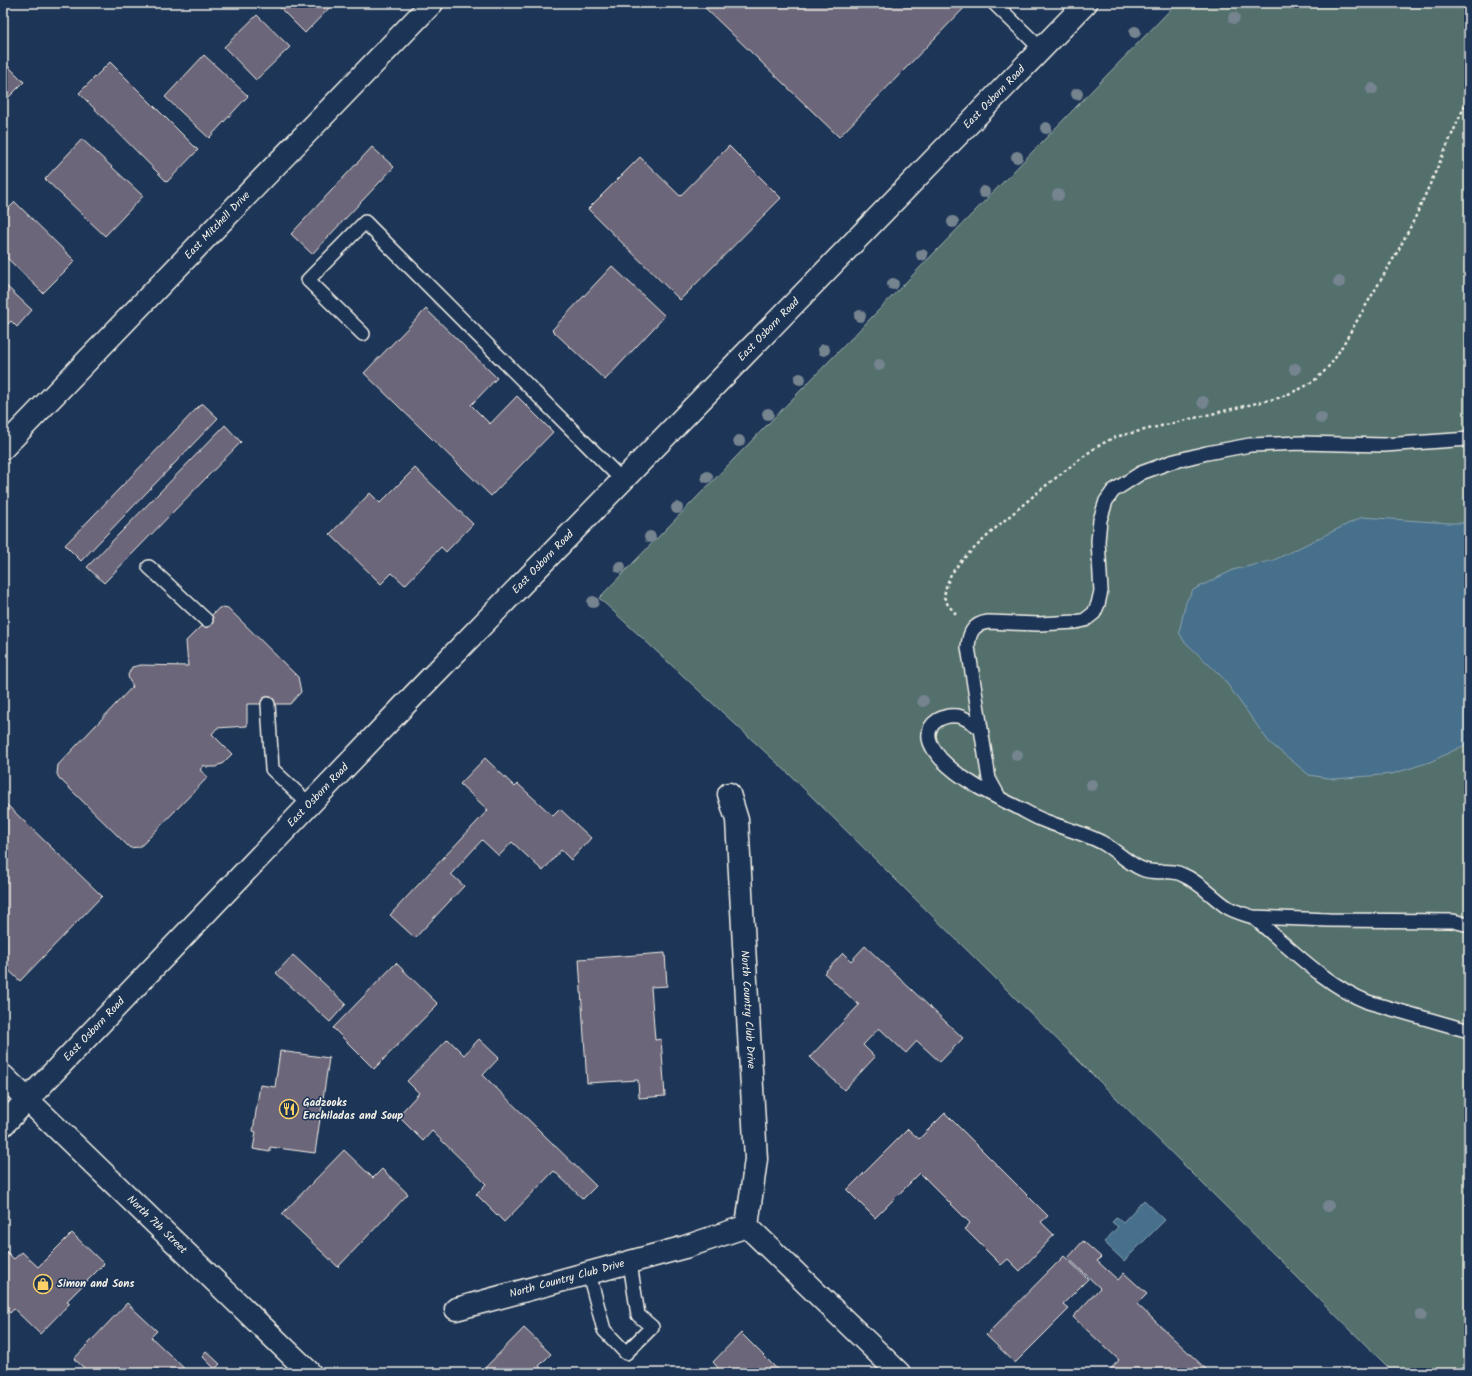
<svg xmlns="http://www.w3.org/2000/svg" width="1472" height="1376" viewBox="0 0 1472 1376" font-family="Kalam,sans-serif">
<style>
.green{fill:#526f6d;stroke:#a3b0aa}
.water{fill:#46708c;stroke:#8ca4b1}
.building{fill:#6c667a;stroke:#f4f1e8}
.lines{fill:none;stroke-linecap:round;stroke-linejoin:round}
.lane-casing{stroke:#f4f1e8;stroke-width:16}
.street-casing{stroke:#f4f1e8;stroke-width:25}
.secondary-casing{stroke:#f4f1e8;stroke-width:25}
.primary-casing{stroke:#f4f1e8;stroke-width:25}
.path{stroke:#f4f1e8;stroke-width:2.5;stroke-dasharray:3 3;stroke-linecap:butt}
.lane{stroke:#1d3557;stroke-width:13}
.street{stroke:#1d3557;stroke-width:22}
.secondary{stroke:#1d3557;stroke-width:22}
.primary{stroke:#1d3557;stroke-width:22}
.tree{fill:#74848f}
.labels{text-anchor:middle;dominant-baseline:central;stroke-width:3;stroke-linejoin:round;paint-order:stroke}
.street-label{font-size:11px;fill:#f4f1e8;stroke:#1d3557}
.poi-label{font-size:11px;font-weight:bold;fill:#f4f1e8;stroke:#1d3557;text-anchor:start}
</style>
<rect width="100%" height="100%" fill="#1d3557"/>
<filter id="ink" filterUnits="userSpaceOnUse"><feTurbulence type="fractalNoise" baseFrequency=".025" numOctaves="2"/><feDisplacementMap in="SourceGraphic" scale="8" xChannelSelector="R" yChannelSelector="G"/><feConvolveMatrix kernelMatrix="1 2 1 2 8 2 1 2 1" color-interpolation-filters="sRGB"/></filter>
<g filter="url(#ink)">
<path class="green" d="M1177,3h292v1370h-75l-605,-599 -190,-176z"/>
<path class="water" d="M1362,517l87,6h20v220l-39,19 -38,12 -57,5 -26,-4 -40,-33 -47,-65 -38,-36 -5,-9 7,-30 7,-12 40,-20 41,-10z
M1144,1200l21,20 -41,41 -20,-19 14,-15 -6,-5 5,-5 6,5z"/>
<path class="building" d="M275,3h59l-29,30z
M700,3h265l2,2 -128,132z
M257,15l33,32 -34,33 -32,-33z
M204,55l44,41 -39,42 -44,-41z
M3,61l21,21 -21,21z
M110,62l88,88 -31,32 -88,-89z
M82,139l61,57 -38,40 -60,-57z
M729,146l52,52 -101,102 -92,-91 52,-52 40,39z
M372,147l22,20 -82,87 -21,-20z
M15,202l60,59 -32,32 -40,-39v-40z
M612,266l53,50 -60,64 -53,-50z
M3,283l29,27 -15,17 -6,-6 -8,8z
M426,309l71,69 -26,27 19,19 27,-28 36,36 -62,64 -127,-123z
M202,403l16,15 -137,143 -16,-16z
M225,425l16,17 -137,141 -17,-16z
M415,468l58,56 -27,28 -5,-5 -36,38 -13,-12 -11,11 -51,-50 40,-41 10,10z
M223,607l5,1 70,69 3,15 -11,12h-43v22l-30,2 -5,6 20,20 -11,11 -1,-1 -4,3h-9l-3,-2 -4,5 8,7 -65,67 -4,3 -9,1 -71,-70 -2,-4 1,-9 75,-79 -4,-6 -1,-5 4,-8 9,-2 47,1 -2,-25 33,-33z
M485,758l30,29 3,-3 35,32 7,-7 31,29 -20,22 -10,-10 -18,21 -31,-29 -13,14 -17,-16 -31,34 13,12 -49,52 -25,-23 98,-105 -28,-26z
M3,801l99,95 -82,85 -17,-16z
M865,946l98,92 -23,24 -23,-21 -11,12 -27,-25 -16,17 12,12 -31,33 -34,-33 49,-52 -35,-32 19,-20 8,8z
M665,953l2,33 -16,1 4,53 6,-1 4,57 -26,2 -1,-18 -51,3 -8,-124z
M293,955l53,49 -16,18 -54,-49z
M396,963l42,41 -64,65 -41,-41z
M448,1039l16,16 15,-16 20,19 -16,17 113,111 -13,13 -29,-28 -50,51 -28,-28 10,-10 -54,-53 -9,10 -25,-25 21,-23 -12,-12z
M280,1051l49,7 -14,95 -45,-6v5l-17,-3 3,-17 -3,-1 7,-46 15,2z
M945,1113l103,103 -7,6 13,13 -34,36 -12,-12 -7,6 -36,-36 5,-6 -50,-50 -45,45 -28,-28 61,-61 11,10z
M344,1150l29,28 9,-9 26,25 -70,73 -56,-53z
M72,1233l32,31 -37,37 3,2 -30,31 -26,-25 -4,4 -7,-7v-58l11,11 8,-7 16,15z
M1083,1241l18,16 -4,4 21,19 6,-7 23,21 -10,10 70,66 -2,3h-98l12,-13 -46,-43 27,-29 -32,-30z
M1064,1256l24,23 -25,25 6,5 -54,54 -29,-28z
M127,1303l30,28 -6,6 38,36h-99l-16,-14z
M524,1328l27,26 -12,12 7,7h-66z
M741,1333l40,40h-59l-9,-11z
M206,1351l14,13 -5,5 -13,-13z
M3,1362l6,6 -5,5h-1z"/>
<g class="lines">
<defs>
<path id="lane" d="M994,3l47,46
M363,334l-55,-54 57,-58 258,259
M149,567l57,53
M268,704l4,65 38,36
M981,729l-13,-82c1,-14 5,-23 20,-25l51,2 37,-2 9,-2 9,-7 4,-9 3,-13 -3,-50 2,-21 6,-19 7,-10 28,-18 30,-11 36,-9 43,-8 50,-2 84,2 85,-6
M1000,799l-11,-20 -8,-50c-7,-5 -14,-11 -23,-13 -14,-2 -31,6 -29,22 1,8 7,15 12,21 20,21 47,34 74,47 10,5 19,11 30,15 18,7 38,12 56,21 15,8 26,21 41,27 13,6 28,-1 41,6 17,7 29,22 44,32 8,5 17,7 26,10
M1469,925l-16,-4 -124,-1 -76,-3c35,29 72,68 115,85l101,29
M589,1274l15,56 22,23 26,-26 -14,-12 -8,-52"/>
<g id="street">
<path id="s1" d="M3,448l429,-445"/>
<path id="s2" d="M729,794l8,26 19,339 -9,67 152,147"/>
<path id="s3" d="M456,1309l229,-62 62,-21"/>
</g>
<g id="secondary">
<path id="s4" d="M3,1125l415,-434 668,-688"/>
</g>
<g id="primary">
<path id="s5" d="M3,1076l307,297"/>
</g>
</defs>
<use href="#lane" class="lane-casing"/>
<use href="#street" class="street-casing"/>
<use href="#secondary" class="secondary-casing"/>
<use href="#primary" class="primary-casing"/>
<path class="path" d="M956,614l-8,-9 -4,-8 2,-10 5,-13 11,-14 37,-35 45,-38 52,-40 19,-10 163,-39c12,-5 25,-9 35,-17 8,-5 15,-14 21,-21l65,-111 16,-31 54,-122"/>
<use href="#lane" class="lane"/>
<use href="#street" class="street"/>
<use href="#secondary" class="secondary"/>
<use href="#primary" class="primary"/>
</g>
<g class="tree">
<circle cx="1234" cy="18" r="6"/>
<circle cx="1135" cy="32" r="6"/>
<circle cx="1372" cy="89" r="6"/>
<circle cx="1077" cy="94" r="6"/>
<circle cx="1046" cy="128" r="6"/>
<circle cx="1017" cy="157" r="6"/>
<circle cx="984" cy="192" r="6"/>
<circle cx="1058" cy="195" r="6"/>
<circle cx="953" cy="222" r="6"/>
<circle cx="922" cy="255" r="6"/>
<circle cx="1339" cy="282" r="6"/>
<circle cx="893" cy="284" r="6"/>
<circle cx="860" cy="316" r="6"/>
<circle cx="824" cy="350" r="6"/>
<circle cx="879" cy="365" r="6"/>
<circle cx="1295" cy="369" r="6"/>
<circle cx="800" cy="379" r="6"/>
<circle cx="1203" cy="402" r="6"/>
<circle cx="768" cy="414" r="6"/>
<circle cx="1321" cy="418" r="6"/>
<circle cx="739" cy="441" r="6"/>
<circle cx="707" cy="477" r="6"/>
<circle cx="677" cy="508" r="6"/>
<circle cx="650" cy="537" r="6"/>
<circle cx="620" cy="567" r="6"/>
<circle cx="593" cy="602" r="6"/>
<circle cx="923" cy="701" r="6"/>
<circle cx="1017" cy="755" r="6"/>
<circle cx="1092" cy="785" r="6"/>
<circle cx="1328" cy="1206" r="6"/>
<circle cx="1421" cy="1315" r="6"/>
</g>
</g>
<defs>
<symbol id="restaurant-ring" viewBox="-11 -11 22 22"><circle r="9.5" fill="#1d3557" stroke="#ffd166" stroke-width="1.5"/><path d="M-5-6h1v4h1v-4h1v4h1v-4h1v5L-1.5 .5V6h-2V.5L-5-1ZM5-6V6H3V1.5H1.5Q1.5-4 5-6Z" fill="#ffd166"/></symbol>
<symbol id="shop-ring" viewBox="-11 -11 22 22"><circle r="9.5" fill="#1d3557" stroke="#ffd166" stroke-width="1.5"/><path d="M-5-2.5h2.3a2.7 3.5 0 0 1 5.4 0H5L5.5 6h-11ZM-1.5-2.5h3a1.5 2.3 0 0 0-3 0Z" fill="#ffd166"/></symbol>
</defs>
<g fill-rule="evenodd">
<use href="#restaurant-ring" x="278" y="1098" width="22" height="22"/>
<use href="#shop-ring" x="32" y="1273" width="22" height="22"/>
</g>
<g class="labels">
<g class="street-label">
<text stroke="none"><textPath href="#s4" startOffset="1428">East Osborn Road</textPath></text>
<text stroke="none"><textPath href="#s1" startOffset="309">East Mitchell Drive</textPath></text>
<text stroke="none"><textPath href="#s4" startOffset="1104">East Osborn Road</textPath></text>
<text stroke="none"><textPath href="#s4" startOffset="780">East Osborn Road</textPath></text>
<text stroke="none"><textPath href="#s4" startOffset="456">East Osborn Road</textPath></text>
<text stroke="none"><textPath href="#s2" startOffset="217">North Country Club Drive</textPath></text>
<text stroke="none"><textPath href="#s4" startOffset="132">East Osborn Road</textPath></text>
<text stroke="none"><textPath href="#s5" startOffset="214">North 7th Street</textPath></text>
<text stroke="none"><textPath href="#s3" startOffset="115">North Country Club Drive</textPath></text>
</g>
<g class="poi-label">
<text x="303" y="1103">Gadzooks<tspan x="303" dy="13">Enchiladas and Soup</tspan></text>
<text x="57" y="1284">Simon and Sons</text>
</g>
</g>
<rect width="1472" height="1376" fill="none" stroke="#1d3557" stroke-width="16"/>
<rect x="8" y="8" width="1456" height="1360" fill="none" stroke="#f4f1e8" stroke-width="1.5" filter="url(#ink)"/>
</svg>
